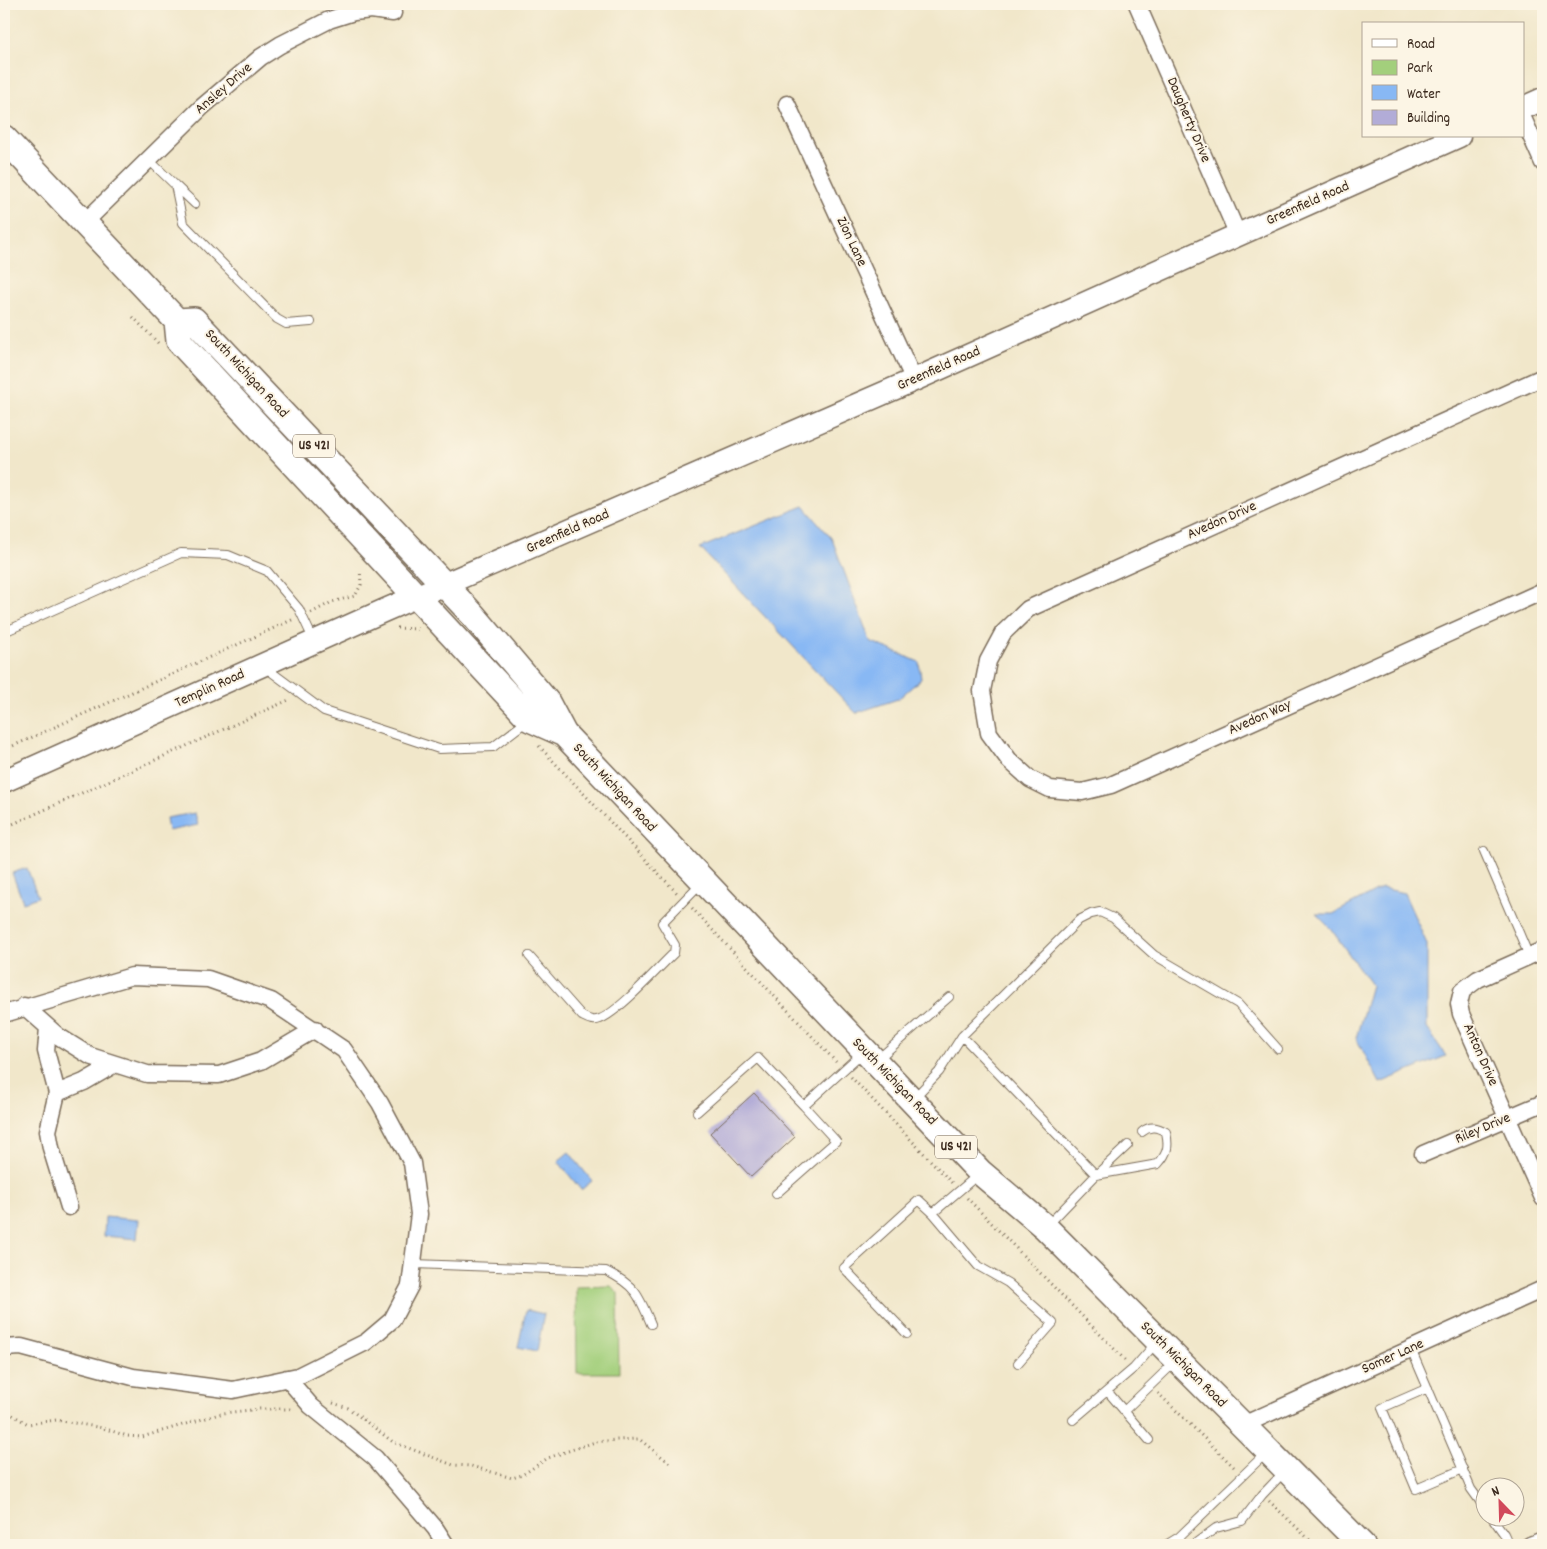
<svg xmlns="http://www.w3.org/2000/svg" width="1547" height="1549" viewBox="0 0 1547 1549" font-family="Dekko,sans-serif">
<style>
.green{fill:#a3cf7c;stroke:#6f7c4d}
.water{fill:#88b8f4;stroke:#627189}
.building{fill:#b2acd7}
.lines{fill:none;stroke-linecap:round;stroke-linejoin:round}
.lane-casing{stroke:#7b6c5a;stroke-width:10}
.street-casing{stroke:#7b6c5a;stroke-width:19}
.secondary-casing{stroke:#7b6c5a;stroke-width:25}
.primary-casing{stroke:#7b6c5a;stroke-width:28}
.path{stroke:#7b6c5a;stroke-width:3;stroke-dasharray:1 4;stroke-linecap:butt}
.lane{stroke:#fff;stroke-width:8}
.street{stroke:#fff;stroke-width:16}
.secondary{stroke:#fff;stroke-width:22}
.primary{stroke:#fff;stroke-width:25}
.labels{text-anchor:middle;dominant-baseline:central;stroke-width:4;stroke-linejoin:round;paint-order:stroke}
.shield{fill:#fcf5e5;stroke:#75675a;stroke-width:1}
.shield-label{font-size:14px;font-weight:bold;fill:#3b2a1e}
.street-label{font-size:15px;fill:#3b2a1e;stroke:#fcf5e5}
</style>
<rect width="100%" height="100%" fill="#fcf5e5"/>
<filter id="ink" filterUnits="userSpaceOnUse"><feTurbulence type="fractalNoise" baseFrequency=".02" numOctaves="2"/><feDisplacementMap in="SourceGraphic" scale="10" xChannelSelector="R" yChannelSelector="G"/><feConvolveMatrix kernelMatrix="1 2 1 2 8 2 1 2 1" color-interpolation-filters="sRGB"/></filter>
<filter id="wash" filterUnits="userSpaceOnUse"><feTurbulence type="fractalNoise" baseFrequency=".0096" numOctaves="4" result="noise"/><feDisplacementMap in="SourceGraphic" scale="20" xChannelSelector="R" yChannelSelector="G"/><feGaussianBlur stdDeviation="1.12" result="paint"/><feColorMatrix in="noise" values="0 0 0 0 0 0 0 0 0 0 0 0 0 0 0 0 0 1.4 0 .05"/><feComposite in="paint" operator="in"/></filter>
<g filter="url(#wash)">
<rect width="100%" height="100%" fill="#f1e7ca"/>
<path class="green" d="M611,1286l7,7 1,80h-42l-1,-86z"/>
<path class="water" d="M804,506l28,33 38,102 49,21 2,17 -23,20 -42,14 -156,-165z
M195,813l3,12 -30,6 -2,-13z
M27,868l11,29 -15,5 -11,-29z
M1382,888l22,5 23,51v84l19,28 -66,27 -24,-45 15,-53 -40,-56 -15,-15h17z
M569,1152l23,29 -11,9 -23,-29z
M105,1217l34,3 -2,19 -33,-3z
M526,1310l18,4 -7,37 -19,-4z"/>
<g id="blocks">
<path class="building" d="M754,1093l41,44 -44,40 -41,-44z"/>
</g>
</g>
<g filter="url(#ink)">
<use href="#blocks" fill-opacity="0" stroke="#7b6c5a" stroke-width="1"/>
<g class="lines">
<defs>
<path id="lane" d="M148,159l27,26 8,38 94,96 9,5 25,-2
M176,186l19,18
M4,632l177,-79 47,2 39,16 32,38 15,32
M266,668l58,43 115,38 54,-2 34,-26
M1484,851l45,105
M529,956l53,60c6,3 11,6 18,3 20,-8 57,-50 74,-66l1,-8 -13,-22 39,-40
M962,1036l134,139 -49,51
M878,1059l71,-62
M915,1097l24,-25 23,-36 117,-116 12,-6 9,-2 13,6 41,37 84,49 40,45
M697,1112l61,-54 46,48
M1096,1175l62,-11c10,-11 11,-18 8,-32 -9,-5 -16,-7 -24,0
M1096,1175l32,-30
M776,1194l60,-53 -32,-35 59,-54
M933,1213l45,53 30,17 45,40 -35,40
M414,1264l192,7c29,14 33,24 45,53
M907,1334l-63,-66 75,-68 14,13 46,-39
M1411,1349l60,140 13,18
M1428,1388l-46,20 34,81 47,-20
M1108,1392l41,48
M1124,1411l51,-49
M1073,1420l61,-52 21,-24
M1491,1516l13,18 5,11
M1166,1545l13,-8 86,-83
M1193,1545l23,-17 26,-7 20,-26 22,-23"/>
<path id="street" d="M1137,4l101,231
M787,104l127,276
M1523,118l20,45
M85,222l117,-115 59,-50 19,-12 49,-25 25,-8 17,-2 22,3
M1543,377l-515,232 -25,24 -15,28 -6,30 7,42 20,27 21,19 20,10 32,3 29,-7 432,-194
M1543,950l-65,29 -16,12 -3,13 2,10 82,184
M24,1006l34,30 32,20 57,18 72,1 42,-14 54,-32
M4,1014l128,-38 76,3 63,22 73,49 36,53 32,60 7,51 -9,72 -18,34 -26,22 -68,34 -65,14 -100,-13 -112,-30 -17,1
M48,1028l-2,23 11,42 -9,38 3,17 18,59
M57,1093l27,-11 31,-18
M1423,1154l120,-51
M287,1378l24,28 64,52 60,70 11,17
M1243,1425l300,-136
M1530,1545l13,-5"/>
<path id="secondary" d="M1523,108l20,-9
M4,781l379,-170 531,-231 545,-244"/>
<path id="primary" d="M4,138l173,183 2,20 351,378 34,15
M177,321l17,-1 279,295 74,87 17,32 416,438 65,55 317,318"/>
</defs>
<use href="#lane" class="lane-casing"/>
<use href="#street" class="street-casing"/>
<use href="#secondary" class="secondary-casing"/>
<use href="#primary" class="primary-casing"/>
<path class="path" d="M133,317l26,27
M311,613l21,-11 23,-6 6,-11 -1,-18
M397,628l22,1
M539,746l138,147
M4,750l290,-131
M4,828l287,-129
M692,908l144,154
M851,1077l101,106
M967,1198l160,164
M1158,1393l78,76
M333,1403l15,5 45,34 60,23 18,1 41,12 10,-3 26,-17 20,-7 27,-9 21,-2 23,-1 31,24
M4,1410l24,14 28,-4 47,8 24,8 15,1 81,-24 37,-4h32
M1269,1501l46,44"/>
<use href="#lane" class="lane"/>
<use href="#street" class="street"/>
<use href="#secondary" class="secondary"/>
<use href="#primary" class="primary"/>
</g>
</g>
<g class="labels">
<g class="shield">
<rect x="293" y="434.5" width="42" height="23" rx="4"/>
<rect x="935" y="1135.5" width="42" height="23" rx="4"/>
</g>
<g class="shield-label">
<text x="314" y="446">US 421</text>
<text x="956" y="1147">US 421</text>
</g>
<g class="street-label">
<text transform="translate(224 89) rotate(-41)">Ansley Drive</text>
<text transform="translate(1188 120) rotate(67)">Daugherty Drive</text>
<text transform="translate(1308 204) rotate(-24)">Greenfield Road</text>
<text transform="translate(851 242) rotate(65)">Zion Lane</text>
<text transform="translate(939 369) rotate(-24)">Greenfield Road</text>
<text transform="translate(246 374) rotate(47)">South Michigan Road</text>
<text transform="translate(1222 521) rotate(-24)">Avedon Drive</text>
<text transform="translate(568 532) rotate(-24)">Greenfield Road</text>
<text transform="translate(210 689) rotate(-24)">Templin Road</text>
<text transform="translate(1260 718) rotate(-24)">Avedon Way</text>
<text transform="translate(614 788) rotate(47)">South Michigan Road</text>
<text transform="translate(1480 1055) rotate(66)">Anton Drive</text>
<text transform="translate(894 1082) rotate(46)">South Michigan Road</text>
<text transform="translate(1483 1129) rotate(-23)">Riley Drive</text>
<text transform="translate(1393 1357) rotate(-24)">Somer Lane</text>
<text transform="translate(1183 1365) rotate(45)">South Michigan Road</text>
</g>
</g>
<rect width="1547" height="1549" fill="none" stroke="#fcf5e5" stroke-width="20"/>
<rect x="1362" y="22" width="162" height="115" fill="#fcf5e5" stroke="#afa495"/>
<rect x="1372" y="39" width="25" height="8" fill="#ffffff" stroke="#afa495"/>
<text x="1407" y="48" font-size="15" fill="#3b2a1e">Road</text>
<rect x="1372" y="60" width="25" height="15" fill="#a3cf7c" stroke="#afa495"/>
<text x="1407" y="72" font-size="15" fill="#3b2a1e">Park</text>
<rect x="1372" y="85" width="25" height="15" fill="#88b8f4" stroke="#afa495"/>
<text x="1407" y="98" font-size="15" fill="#3b2a1e">Water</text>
<rect x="1372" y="110" width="25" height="15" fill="#b2acd7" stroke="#afa495"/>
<text x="1407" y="122" font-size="15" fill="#3b2a1e">Building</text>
<g transform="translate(1500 1502) rotate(337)"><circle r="24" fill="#fcf5e5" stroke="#afa495"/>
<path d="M0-4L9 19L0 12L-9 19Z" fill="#d1495b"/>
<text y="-8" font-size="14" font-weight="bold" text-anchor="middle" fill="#3b2a1e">N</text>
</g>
</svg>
